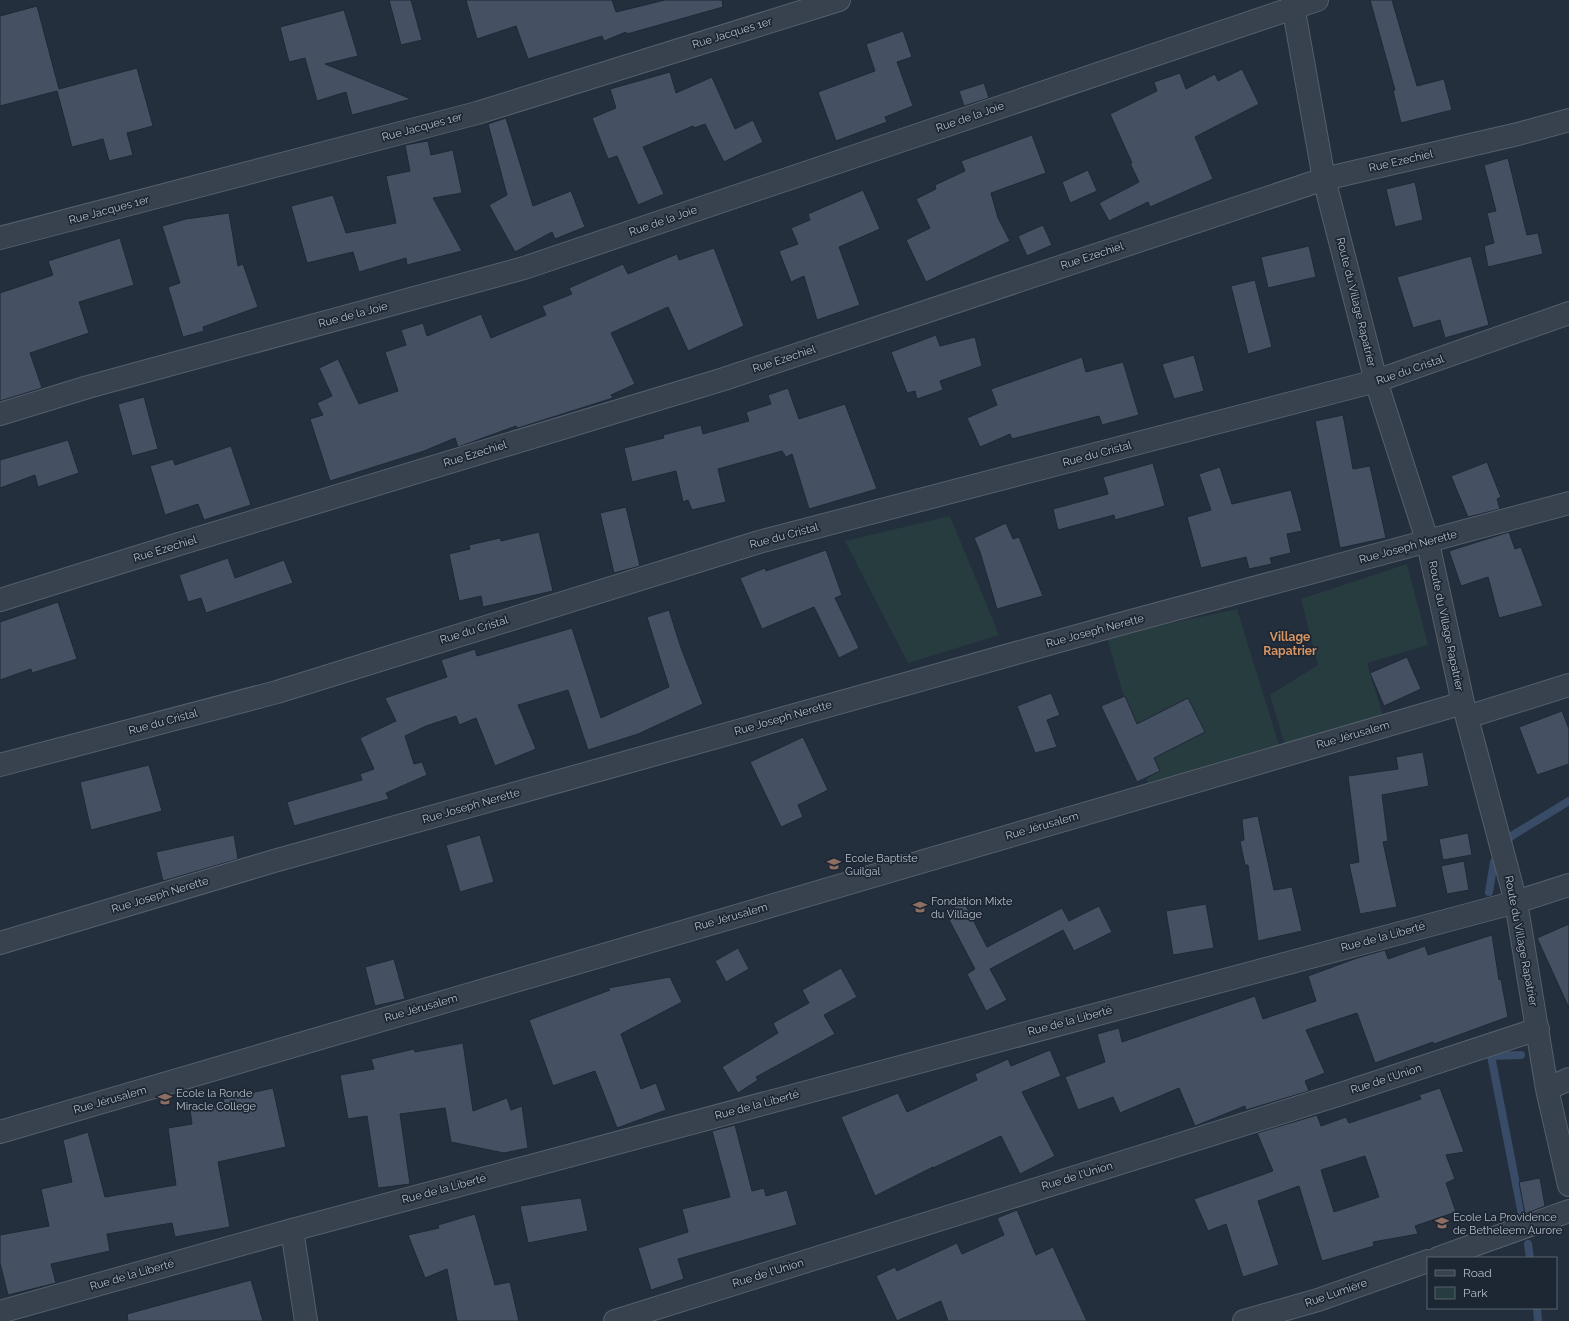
<svg xmlns="http://www.w3.org/2000/svg" width="1569" height="1321" viewBox="0 0 1569 1321" font-family="Raleway,sans-serif">
<style>
.green{fill:#263c3f}
.lines{fill:none;stroke-linecap:round;stroke-linejoin:round}
.stream{stroke:#394c67;stroke-width:8}
.building{fill:#455162;stroke:#1f2835;fill-rule:evenodd}
.street-casing{stroke:#565f6c;stroke-width:24}
.street{stroke:#38414e;stroke-width:22}
.labels{text-anchor:middle;dominant-baseline:central;stroke-width:3.5;stroke-linejoin:round;paint-order:stroke}
.street-label{font-size:11px;fill:#b4bcc9;stroke:#1d2633}
.poi-label{font-size:11px;fill:#b4bcc9;stroke:#1d2633;text-anchor:start}
.neighbourhood-label{font-size:12px;font-weight:bold;fill:#d59563;stroke:#1d2633}
</style>
<rect width="100%" height="100%" fill="#242f3e"/>
<path class="green" d="M950,516l49,119 -91,28 -63,-122z
M1407,564l21,81 -61,18 17,56 -99,26 -15,-50 48,-30 -17,-66z
M1237,609l43,139 -131,39 -42,-150z"/>
<g class="lines">
<path class="stream" d="M1503,844l10,-9 56,-34
M1489,892l5,-30
M1521,1055l-30,1 33,169
M1528,1244l2,14
M1537,1308l1,13"/>
</g>
<path class="building" d="M389,0h22l11,40 -21,5z
M466,0h146l4,12 49,-12h57l1,7 -96,27 -1,-2 -22,9 -2,-5 -74,23 -12,-33 -39,13z
M1370,0h22l25,86 27,-7 8,31 -51,13 -8,-32 2,-1z
M37,6l22,83 78,-21 16,58 -26,7 6,22 -24,6 -6,-22 -31,8 -15,-56 -57,15v-90z
M344,10l14,46 -33,8 86,35 -59,16 -6,-23 -29,9 -12,-43 -16,4 -9,-35z
M903,31l9,26 -15,5 16,44 -28,11 2,5 -51,19 -18,-49 57,-21 -9,-27z
M1242,69l17,35 -64,33 18,42 -63,28 -2,-5 -39,19 -10,-18 40,-21 -9,-19h2l-22,-49 47,-23 -3,-9 26,-9 6,16 29,-15 3,7z
M670,72l6,21 36,-16 23,52 18,-9 10,22 -39,20 -19,-38 -11,4 -1,-2 -50,21 21,47 -26,11 -21,-49 -9,3 -16,-41 24,-10 -6,-19z
M984,83l5,15 -25,8 -5,-15z
M506,118l27,88 38,-15 14,36 -30,12 -3,-7 -37,20 -26,-47 18,-10 -19,-71z
M1032,135l14,38 -55,20 7,25 12,23 -84,41 -20,-42 24,-12 -14,-29 20,-10 -1,-4 30,-14 -4,-10z
M428,141l3,14 22,-5 9,43 -29,5 29,53 -55,14 -1,-7 -47,14 -6,-20 -46,11 -16,-57 42,-11 13,38 50,-10 -10,-47 24,-5 -5,-26z
M1508,158l19,77 11,-2 5,21 -55,13 -4,-21 10,-3 -7,-30 9,-2 -12,-46z
M1088,170l9,21 -27,12 -8,-21z
M1415,182l8,38 -28,7 -9,-38z
M863,190l17,39 -41,18 21,58 -43,15 -13,-44 -13,6 -12,-31 19,-7 -7,-16 19,-8 -2,-6z
M229,213l9,53 5,-2 15,43 -55,20 1,4 -21,6 -15,-50 12,-4 -18,-57 24,-7z
M1043,225l9,20 -25,11 -9,-20z
M120,238l14,47 -55,17 10,31 -59,20 12,35 -42,13v-108l53,-18 -5,-14z
M1309,246l7,31 -48,11 -7,-31z
M714,248l30,78 -56,25 -20,-44 -57,26 24,51 -24,11 2,3 -95,30 -2,-2 -58,21 -3,-9 -31,13 -94,30 -20,-62 13,-4 -6,-12 15,-7 -13,-28 19,-9 21,45 39,-13 -13,-39 21,-7 -5,-15 22,-7 4,13 54,-22 10,24 55,-23 -4,-9 30,-12 -3,-6 54,-24 5,10 49,-20 2,6z
M1471,256l18,69 -44,13 -5,-18 -27,8 -16,-51z
M1255,280l17,67 -24,7 -17,-68z
M936,335l4,11 35,-9 7,29 -42,15 3,9 -26,9 -2,-8 -8,2 -16,-41z
M1194,355l10,36 -30,8 -12,-35z
M1082,357l4,15 37,-10 16,53 -37,10 -3,-9 -87,23 -2,-5 -30,13 -13,-29 30,-13 -6,-16z
M788,388l11,31 46,-15 32,85 -68,20 -17,-55 -6,3 -4,-6 -64,18 8,33 -34,8 -4,-10 -5,2 -7,-31 -44,11 -8,-34 40,-10 -1,-3 38,-10 2,9 46,-13 -3,-9 25,-8 -3,-9z
M144,397l14,52 -26,7 -14,-52z
M1343,415l10,54 17,-3 16,72 -46,10 -25,-127z
M68,440l11,33 -41,14 -3,-12 -35,13v-28z
M231,446l20,59 -47,15 -6,-16 -33,11 -15,-49 23,-7 2,6z
M1487,462l14,35 -4,2 3,10 -32,8 -17,-41z
M1153,463l12,43 -50,14 -1,-5 -56,15 -5,-21 55,-15 -5,-17z
M1220,467l12,37 59,-14 11,41 -15,3 4,19 -21,5 2,6 -23,5 -3,-12 -45,11 -14,-51 24,-7 -12,-36z
M626,507l14,59 -26,7 -14,-60z
M1006,523l7,16 6,-2 24,59 -46,13 -17,-57 -6,-14z
M539,532l14,59 -70,16 -2,-11 -22,5 -10,-47 21,-5 -1,-4 31,-7 1,3z
M1509,532l6,17 6,-2 22,59 -44,12 -11,-41 -27,9 -12,-35z
M826,550l16,45 -7,3 24,50 -20,10 -25,-51 -52,22 -22,-51 25,-10 1,3z
M228,558l7,20 49,-18 9,23 -87,30 -5,-15 -13,4 -9,-27z
M58,602l19,57 -45,14 -1,-4 -31,11v-58z
M669,610l12,38 22,56 -65,30 -50,16 -20,-60 -50,15 18,44 -41,17 -19,-48 -17,7 -3,-9 -30,10 -21,10 9,28 8,-2 5,13 -41,18 3,6 -95,27 -7,-24 75,-22 -2,-6 14,-5 -14,-31 36,-17 -11,-23 62,-21 -6,-17 34,-11 2,7 95,-28 29,90 68,-31 -22,-70z
M1407,657l14,32 -37,17 -14,-33z
M1051,693l9,22 -13,5 10,27 -22,6 -18,-47z
M1125,696l12,28 51,-26 17,34 -51,26 6,13 -23,11 -36,-76z
M1562,711l7,18v35l-32,11 -18,-48z
M803,737l25,53 -30,15 5,12 -22,10 -31,-65z
M1423,752l6,34 -47,9 6,46 -5,1 14,65 -37,7 -11,-50 10,-2 -11,-86 50,-7 -2,-12z
M149,765l13,46 -71,19 -11,-48z
M1258,816l16,74 18,-3 10,44 -44,10 -10,-76h-3l-5,-24 4,-1 -2,-21z
M1468,833l4,22 -29,5 -4,-21z
M234,835l4,24 -75,22 -7,-29z
M480,835l14,47 -34,10 -14,-47z
M1464,861l5,29 -22,4 -6,-28z
M964,902l23,45 75,-39 7,13 30,-15 13,26 -38,19 -11,-21 -73,39 17,31 -21,11 -19,-37 8,-5 -30,-57z
M1206,904l8,44 -41,7 -7,-44z
M1569,924v84l-32,-70z
M1492,935l7,45 2,-1 7,38 -74,27 -1,-2 -58,21 -18,-50 -51,17 19,43 -20,8 4,10 -63,19 -1,-4 -50,20 -16,-38 -59,25 -7,-16 -35,13 -13,-33 40,-15 -8,-28 22,-6 3,14 133,-46 8,23 53,-18 -8,-25 49,-18 28,-8 3,9 37,-13 3,9z
M738,948l11,21 -23,13 -11,-21z
M394,959l11,40 -30,7 -10,-39z
M841,968l16,29 -33,18 11,19 -79,43 2,3 -20,13 -16,-26 56,-34 -5,-10 36,-20 -7,-13z
M670,977l12,25 -61,32 20,55 15,-6 10,27 -49,18 -22,-57 -42,15 -24,-66 81,-30 -2,-2z
M463,1043l10,68 34,-13 4,12 11,-4 6,42 -24,5 -53,-11 -6,-34 -45,6 10,70 -32,4 -11,-72 -19,3 -8,-44 34,-6 -3,-10 43,-10 1,3z
M1050,1050l11,26 -39,16 33,64 -35,18 -19,-38 -68,32v-1l-58,29 -34,-79 57,-24 9,19 70,-32 -2,-6 33,-15 3,7z
M273,1088l13,59 -68,15 12,65 -55,10 -3,-14 -65,11 3,17 -59,13 5,19 -48,12 -8,-32v-28l49,-9 -8,-37 31,-7 -9,-42 25,-8 17,65 71,-12 -8,-57 24,-4 -2,-15 34,-6 -1,-4z
M1440,1088l24,64 -18,3 9,24 -9,4 10,29 -41,14 3,8 -45,8 1,4 -52,15 -23,-75 -41,15 21,64 -36,12 -17,-53 -18,7 -14,-32 79,-28 -16,-38 60,-18 4,11 25,-9 3,6 72,-24 -2,-4zM1365,1156l14,41 -45,15 -13,-42z
M735,1125l17,66 12,-3 2,8 21,-6 10,35 -119,34 6,20 -33,11 -13,-42 50,-16 -6,-23 48,-12 -18,-66z
M1540,1178l5,28 -20,8 -6,-32z
M581,1198l7,33 -60,12 -8,-37z
M1017,1210l19,45 17,-8 34,74h-139l-7,-20 -44,20 -21,-45 19,-9 2,4 60,-28 5,11 42,-19 -7,-17z
M475,1214l20,71 15,-3 9,39h-62l-10,-52 -22,9 -17,-43 31,-7 -1,-3z
M251,1280l12,41h-135l-1,-7z"/>
<g class="lines">
<defs>
<path id="street" d="M1292,0l32,179 52,202 52,162 35,160 53,199 31,187 22,96
M0,238l477,-125 362,-113
M0,414l88,-27 436,-119 793,-268
M0,600l179,-56 545,-165 600,-200 194,-45 51,-14
M1467,717l102,-32
M0,765l277,-73 482,-150 617,-161 193,-68
M0,943l274,-82 846,-237 449,-121
M1547,1089l22,-10
M0,1132l1463,-429
M292,1230l14,91
M1438,1258l131,-47
M0,1312l292,-82 1224,-328 53,-17
M615,1321l729,-228 194,-64
M1244,1321l74,-21 110,-39"/>
</defs>
<use href="#street" class="street-casing"/>
<use href="#street" class="street"/>
</g>
<defs>
<symbol id="school-bare" viewBox="-9 -9 18 18"><path d="M0-5L7-2L0 1L-7-2ZM-4 1L0 2.5L4 1V4Q0 6-4 4Z" fill="#8d6e63" stroke="#1d2633" stroke-width="2.5" paint-order="stroke"/></symbol>
</defs>
<g fill-rule="evenodd">
<use href="#school-bare" x="824" y="854" width="20" height="20"/>
<use href="#school-bare" x="910" y="897" width="20" height="20"/>
<use href="#school-bare" x="155" y="1089" width="20" height="20"/>
<use href="#school-bare" x="1432" y="1213" width="20" height="20"/>
</g>
<g class="labels">
<g class="street-label">
<text transform="translate(732 33) rotate(-17)">Rue Jacques 1er</text>
<text transform="translate(970 117) rotate(-19)">Rue de la Joie</text>
<text transform="translate(422 127) rotate(-15)">Rue Jacques 1er</text>
<text transform="translate(1401 161) rotate(-13)">Rue Ezechiel</text>
<text transform="translate(109 210) rotate(-15)">Rue Jacques 1er</text>
<text transform="translate(663 221) rotate(-19)">Rue de la Joie</text>
<text transform="translate(1092 256) rotate(-18)">Rue Ezechiel</text>
<text transform="translate(1356 302) rotate(76)">Route du Village Rapatrier</text>
<text transform="translate(353 315) rotate(-15)">Rue de la Joie</text>
<text transform="translate(784 359) rotate(-18)">Rue Ezechiel</text>
<text transform="translate(1410 370) rotate(-19)">Rue du Cristal</text>
<text transform="translate(475 454) rotate(-17)">Rue Ezechiel</text>
<text transform="translate(1097 454) rotate(-15)">Rue du Cristal</text>
<text transform="translate(784 536) rotate(-15)">Rue du Cristal</text>
<text transform="translate(1408 547) rotate(-15)">Rue Joseph Nerette</text>
<text transform="translate(165 549) rotate(-17)">Rue Ezechiel</text>
<text transform="translate(1446 626) rotate(78)">Route du Village Rapatrier</text>
<text transform="translate(474 630) rotate(-17)">Rue du Cristal</text>
<text transform="translate(1095 631) rotate(-15)">Rue Joseph Nerette</text>
<text transform="translate(783 718) rotate(-16)">Rue Joseph Nerette</text>
<text transform="translate(163 722) rotate(-15)">Rue du Cristal</text>
<text transform="translate(1353 735) rotate(-16)">Rue Jérusalem</text>
<text transform="translate(471 806) rotate(-16)">Rue Joseph Nerette</text>
<text transform="translate(1042 826) rotate(-16)">Rue Jérusalem</text>
<text transform="translate(160 895) rotate(-17)">Rue Joseph Nerette</text>
<text transform="translate(731 917) rotate(-16)">Rue Jérusalem</text>
<text transform="translate(1383 937) rotate(-15)">Rue de la Liberté</text>
<text transform="translate(1521 941) rotate(79)">Route du Village Rapatrier</text>
<text transform="translate(421 1008) rotate(-16)">Rue Jérusalem</text>
<text transform="translate(1070 1021) rotate(-15)">Rue de la Liberté</text>
<text transform="translate(1386 1079) rotate(-18)">Rue de l'Union</text>
<text transform="translate(110 1100) rotate(-16)">Rue Jérusalem</text>
<text transform="translate(757 1105) rotate(-15)">Rue de la Liberté</text>
<text transform="translate(1077 1176) rotate(-17)">Rue de l'Union</text>
<text transform="translate(444 1189) rotate(-15)">Rue de la Liberté</text>
<text transform="translate(768 1273) rotate(-17)">Rue de l'Union</text>
<text transform="translate(132 1275) rotate(-16)">Rue de la Liberté</text>
<text transform="translate(1336 1293) rotate(-19)">Rue Lumière</text>
</g>
<g class="poi-label">
<text x="845" y="858">Ecole Baptiste<tspan x="845" dy="13">Guilgal</tspan></text>
<text x="931" y="901">Fondation Mixte<tspan x="931" dy="13">du Village</tspan></text>
<text x="176" y="1093">Ecole la Ronde<tspan x="176" dy="13">Miracle College</tspan></text>
<text x="1453" y="1217">Ecole La Providence<tspan x="1453" dy="13">de Betheleem Aurore</tspan></text>
</g>
<g class="neighbourhood-label">
<text x="1290" y="637">Village<tspan x="1290" dy="14">Rapatrier</tspan></text>
</g>
</g>
<rect x="1427" y="1257" width="130" height="52" fill="#1d2633" stroke="#59626f"/>
<rect x="1435" y="1270" width="20" height="6" fill="#38414e" stroke="#59626f"/>
<text x="1463" y="1277" font-size="12" fill="#b4bcc9">Road</text>
<rect x="1435" y="1287" width="20" height="12" fill="#263c3f" stroke="#59626f"/>
<text x="1463" y="1297" font-size="12" fill="#b4bcc9">Park</text>
</svg>
